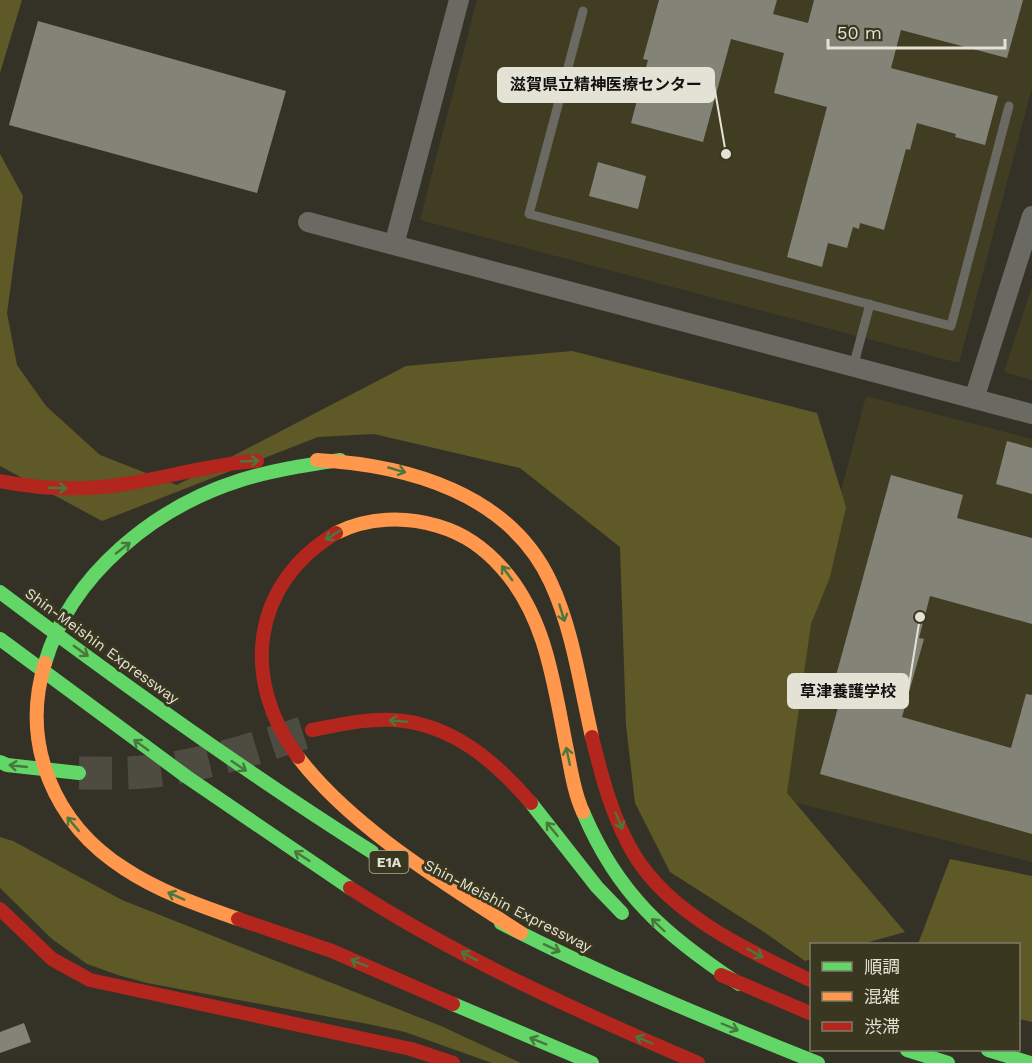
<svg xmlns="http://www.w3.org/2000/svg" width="1032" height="1063" viewBox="0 0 1032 1063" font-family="'Work Sans','Noto Sans JP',sans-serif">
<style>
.built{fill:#403d22}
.forest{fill:#5e5926}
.building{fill:#848378}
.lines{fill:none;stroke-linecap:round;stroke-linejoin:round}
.highway-tunnel{stroke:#4e4c40;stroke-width:33;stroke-dasharray:33 16;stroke-linecap:butt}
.lane{stroke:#6a6962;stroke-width:9}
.street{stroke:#6a6962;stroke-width:20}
.fast{stroke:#63d668;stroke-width:14}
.slow{stroke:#ff974d;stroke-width:14}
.jam{stroke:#b3261e;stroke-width:14}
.oneway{stroke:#4a773d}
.labels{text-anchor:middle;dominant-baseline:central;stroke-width:6;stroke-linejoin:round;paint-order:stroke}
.shield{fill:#3a3720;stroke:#b0af9e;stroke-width:1.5}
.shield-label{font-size:14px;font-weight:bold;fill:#e3e2d4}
.street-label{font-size:15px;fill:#e3e2d4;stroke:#3a3720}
.leader{fill:none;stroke:#e3e2d4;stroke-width:2}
.callout-dot{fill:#e3e2d4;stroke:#3a3720;stroke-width:2}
.callout{fill:#e3e2d4;stroke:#e3e2d4;stroke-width:2}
.callout-label{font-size:16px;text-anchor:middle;font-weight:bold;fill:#111}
</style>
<rect width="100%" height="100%" fill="#343226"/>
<path class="built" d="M477,0h555v88l-73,275 -539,-143z
M1032,286v94l-28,-8z
M866,396l166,43v423l-271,-68z"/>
<path class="forest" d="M0,0h22l-22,73z
M0,154l23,42 -16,117 10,52 29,41 54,49 77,30 229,-119 166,-15 245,62 29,94 -16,70 -19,47 -24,169 118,139 -43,12h-50l-1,15 -6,2 -41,-29 -94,-60 -35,-69 -9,-78 -6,-178 -100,-79 -146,-34 -56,3 -216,84 -102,-55z
M0,837l13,4 109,59 319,126 80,37h-29l-87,-31 -37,-8 -221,-41 -29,-8 -31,-11 -35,-25 -52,-51z
M950,859l82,17v146l-13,-3 -1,-75h-100z"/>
<path class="building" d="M659,0h118l-4,14 35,9 6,-23h209l-16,58 -106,-28 -10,38 107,28 -13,49 -30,-8 1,-3 -39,-11 -7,27 -4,-1 -22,81 -24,-7 -1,6 -6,-2 -6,21 -19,-5 -6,24 -35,-10 40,-150 -53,-14 10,-40 -53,-14 -28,103 -72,-19 17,-63 -5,-1z
M38,21l248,70 -29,102 -248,-68z
M598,162l48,14 -8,33 -49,-13z
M1007,441l25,7v46l-36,-10z
M891,475l72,20 -6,23 75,20v86l-102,-28 -11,42 5,1 -22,78 109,31 15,-54 6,1v139l-212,-60 24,-89 -10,-2z
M24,1023l7,19 -31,11v-21z"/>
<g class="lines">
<path class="highway-tunnel" d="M79,773c21,0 43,1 64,-1 58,-5 114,-24 169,-42"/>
<path class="lane" d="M583,11l-54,203 422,112 58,-220
M853,367l17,-63"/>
<path class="street" d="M459,0l-65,245 638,169
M308,222l86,23
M974,399l58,-183"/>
<path class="fast" d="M0,592c121,91 244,179 372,260
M0,639l187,138 163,111
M45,663c26,-89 110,-156 196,-183 32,-10 66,-15 99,-20
M0,762l7,3 72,8
M531,803l66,84 25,26
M583,812c35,83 82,123 156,172
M501,923c103,53 209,97 317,140
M453,1004l139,59
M907,1050l41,13
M988,1050l42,13"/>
<path class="slow" d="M317,460c90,5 193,33 234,123 22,48 29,102 41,154
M336,533c32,-16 69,-17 102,-7 27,8 46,22 64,42 45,50 52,119 65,182 4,20 7,43 16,62
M45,663c-25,81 9,161 80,206 35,23 74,36 113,50
M298,757c54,71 148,127 223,176"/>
<path class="jam" d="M0,481c41,8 83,10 125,3 44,-7 87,-20 132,-23
M312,730c27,-5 55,-12 82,-10 58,4 101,41 137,83
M592,737c10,41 21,83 43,119 37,60 116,96 177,125
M298,757c-58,-78 -47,-173 38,-224
M350,888c109,70 229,124 348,175
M0,909l52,50 38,21 321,69 42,14
M238,919l94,32 121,53
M721,975l91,39"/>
</g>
<defs><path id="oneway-shaft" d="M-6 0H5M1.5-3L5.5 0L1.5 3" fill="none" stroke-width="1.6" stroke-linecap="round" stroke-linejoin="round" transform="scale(1.5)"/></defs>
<g class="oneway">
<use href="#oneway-shaft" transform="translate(250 461) rotate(-3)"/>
<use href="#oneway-shaft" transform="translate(397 470) rotate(16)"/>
<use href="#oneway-shaft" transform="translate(58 488) rotate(2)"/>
<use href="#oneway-shaft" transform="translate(333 535) rotate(148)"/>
<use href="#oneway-shaft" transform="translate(123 548) rotate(-38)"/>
<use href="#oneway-shaft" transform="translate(507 573) rotate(-126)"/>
<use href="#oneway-shaft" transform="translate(562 613) rotate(73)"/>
<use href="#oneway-shaft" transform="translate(81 651) rotate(36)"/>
<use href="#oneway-shaft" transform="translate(398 721) rotate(-175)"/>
<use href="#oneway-shaft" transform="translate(141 745) rotate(-144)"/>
<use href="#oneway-shaft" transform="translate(568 756) rotate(-102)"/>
<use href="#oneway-shaft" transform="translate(18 766) rotate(-174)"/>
<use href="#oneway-shaft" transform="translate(239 766) rotate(34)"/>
<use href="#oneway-shaft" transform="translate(619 821) rotate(68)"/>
<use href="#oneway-shaft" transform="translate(73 824) rotate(-130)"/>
<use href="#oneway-shaft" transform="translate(552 829) rotate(-129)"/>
<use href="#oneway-shaft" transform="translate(302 856) rotate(-147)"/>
<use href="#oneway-shaft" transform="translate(176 896) rotate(-156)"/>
<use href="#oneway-shaft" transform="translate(658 925) rotate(-136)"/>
<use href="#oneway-shaft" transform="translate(552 948) rotate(25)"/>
<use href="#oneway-shaft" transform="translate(755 953) rotate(29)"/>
<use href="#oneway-shaft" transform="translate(469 956) rotate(-151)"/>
<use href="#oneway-shaft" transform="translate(359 963) rotate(-157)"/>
<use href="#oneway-shaft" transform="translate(730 1027) rotate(23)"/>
<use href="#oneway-shaft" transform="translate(644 1040) rotate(-157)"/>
<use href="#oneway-shaft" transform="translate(538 1041) rotate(-158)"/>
</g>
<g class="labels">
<rect class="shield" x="369.5" y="851" width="39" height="22" rx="4.5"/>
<g class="shield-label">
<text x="389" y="862">E1A</text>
</g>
<g class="street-label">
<text transform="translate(102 646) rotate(36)">Shin-Meishin Expressway</text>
<text transform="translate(508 906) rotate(27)">Shin-Meishin Expressway</text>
</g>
</g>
<path class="leader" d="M726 154L714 85M920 617L908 691"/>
<g class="callout-dot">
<circle cx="726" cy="154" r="6"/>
<circle cx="920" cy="617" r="6"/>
</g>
<g class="callout">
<rect x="498" y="68" width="216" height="34" rx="6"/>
<rect x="788" y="674" width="120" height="34" rx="6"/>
</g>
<g class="callout-label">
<text x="606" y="90">滋賀県立精神医療センター</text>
<text x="848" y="697">草津養護学校</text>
</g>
<rect x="810" y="943" width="210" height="108" fill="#3a3720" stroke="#7e7b68" stroke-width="1.5"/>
<rect x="822" y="962" width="30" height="9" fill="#63d668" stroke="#7e7b68" stroke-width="1.5"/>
<text x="864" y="973" font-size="18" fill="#e3e2d4">順調</text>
<rect x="822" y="992" width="30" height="9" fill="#ff974d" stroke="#7e7b68" stroke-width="1.5"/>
<text x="864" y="1003" font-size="18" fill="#e3e2d4">混雑</text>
<rect x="822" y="1022" width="30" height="9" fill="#b3261e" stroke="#7e7b68" stroke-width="1.5"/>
<text x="864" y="1033" font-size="18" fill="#e3e2d4">渋滞</text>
<path d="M828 39v9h177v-9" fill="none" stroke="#e3e2d4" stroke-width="3"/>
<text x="837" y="39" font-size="18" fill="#e3e2d4" stroke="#3a3720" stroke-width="4.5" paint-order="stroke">50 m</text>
</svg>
